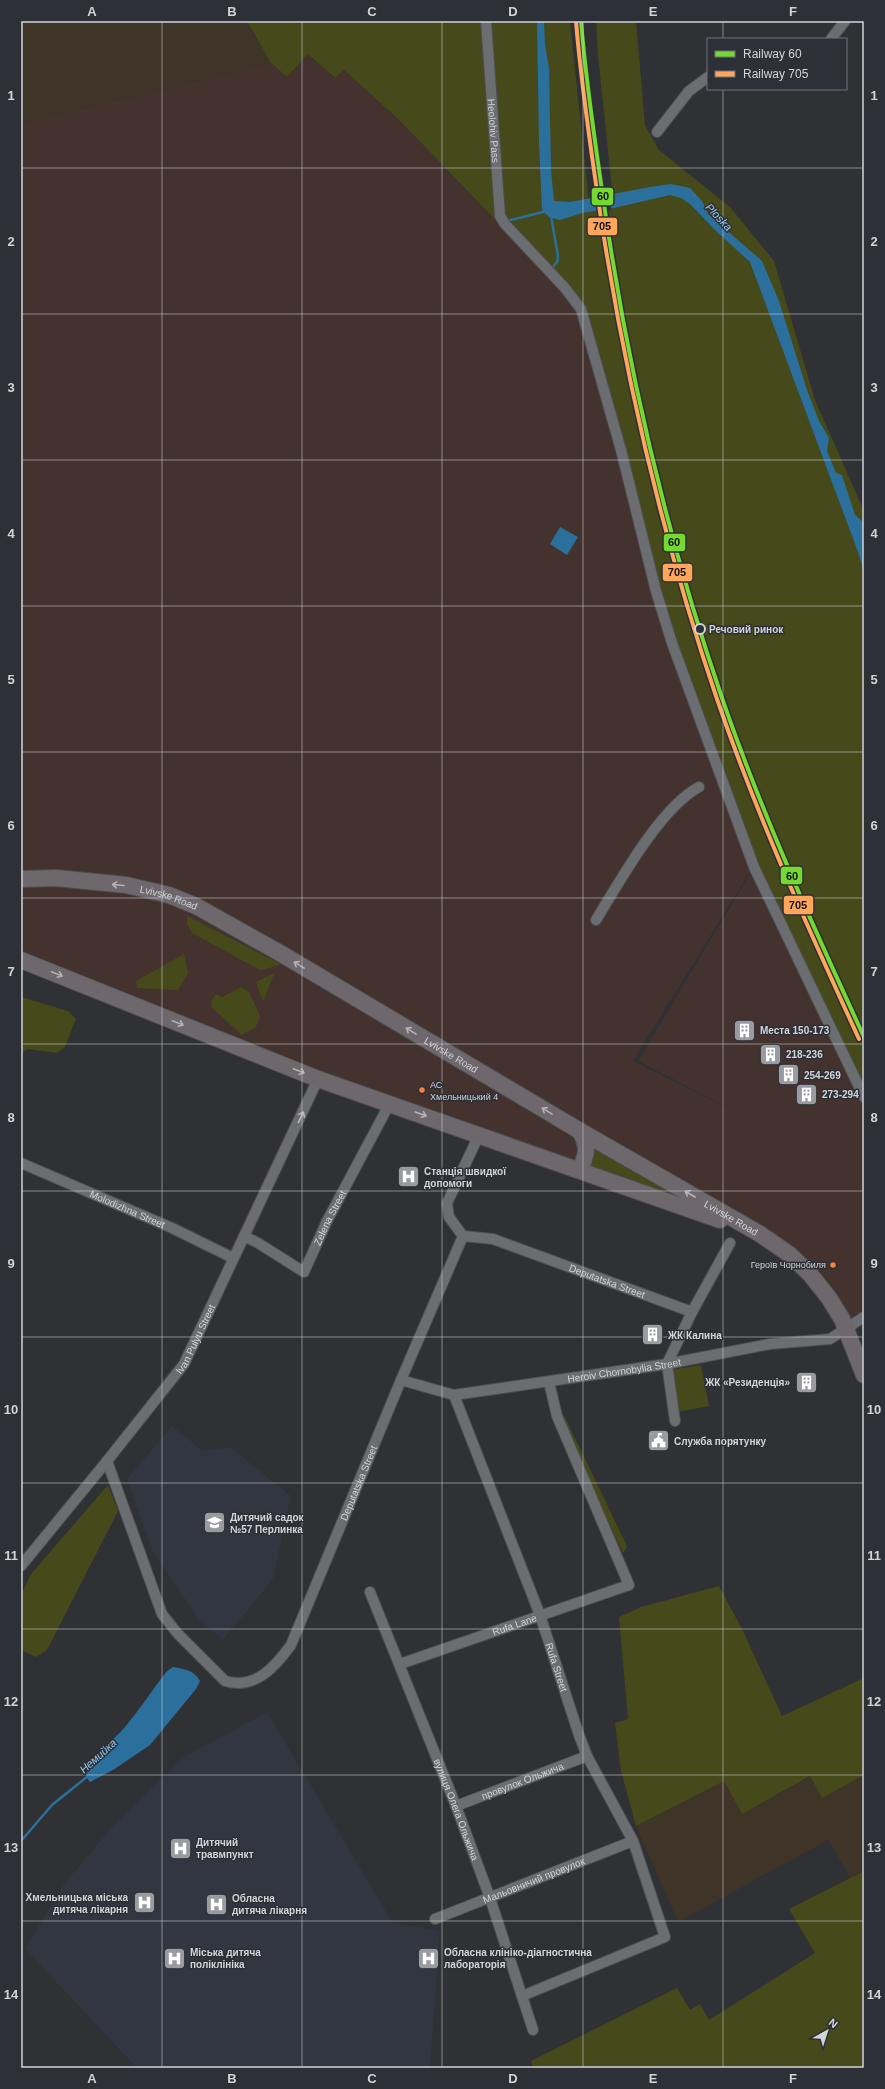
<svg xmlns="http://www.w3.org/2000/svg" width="885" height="2089" viewBox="0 0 885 2089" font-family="Arial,sans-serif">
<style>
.commercial{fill:#43322e}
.industrial{fill:#3e3528}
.built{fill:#323640}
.green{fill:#464919}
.water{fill:#2b709d}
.pier{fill:#2f3134}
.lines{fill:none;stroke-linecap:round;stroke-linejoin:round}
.stream{stroke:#2b709d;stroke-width:2.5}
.minor-casing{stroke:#4c4e51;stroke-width:12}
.primary-casing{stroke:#4c4e51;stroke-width:18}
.minor{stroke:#6c6d70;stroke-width:10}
.primary{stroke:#6e676b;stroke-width:16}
.rail-1-casing{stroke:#2d3036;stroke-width:7}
.rail-2-casing{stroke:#2d3036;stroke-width:7}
.rail-1{stroke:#74d930;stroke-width:4}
.rail-2{stroke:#ffa55c;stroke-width:4}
.oneway{stroke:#b4b3b7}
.oneway2{stroke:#b8babe}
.grid{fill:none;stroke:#d2d4d8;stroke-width:1;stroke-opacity:0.55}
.stop-dot{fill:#2d3036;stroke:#d2d4d8;stroke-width:2}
.bus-dot{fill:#f78048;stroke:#2d3036;stroke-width:1.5}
.labels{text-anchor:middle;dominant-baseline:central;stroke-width:3;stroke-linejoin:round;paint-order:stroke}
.bus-label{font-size:9px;fill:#d2d4d8;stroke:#2d3036;text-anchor:start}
.street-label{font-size:10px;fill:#d2d4d8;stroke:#2d3036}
.stop-label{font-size:10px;font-weight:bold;fill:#d2d4d8;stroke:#2d3036;text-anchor:start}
.poi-label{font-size:10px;font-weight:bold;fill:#d2d4d8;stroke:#2d3036;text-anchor:start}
.water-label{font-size:11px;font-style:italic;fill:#95ccf5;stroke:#2d3036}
.line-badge{stroke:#2d3036;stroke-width:1.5}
.pale-badge-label{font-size:11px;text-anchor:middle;font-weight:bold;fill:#111}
.neatline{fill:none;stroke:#d2d4d8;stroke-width:1.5}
.grid-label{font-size:13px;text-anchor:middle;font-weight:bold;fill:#d2d4d8}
</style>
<rect width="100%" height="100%" fill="#2f3134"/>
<path class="commercial" d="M308,54l26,24 10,-8 54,49 164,171 15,21 90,329 83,232 -117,189 103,51 -98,-51 116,-194 110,230v220l-12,8 -15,-29 -96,-76 -421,-145 -299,-120v-832l250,-60 16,14z
M303,1095l5,2 -72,153 -5,-2z"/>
<path class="industrial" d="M21,21h226l24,42 -250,60z
M864,1775v96l-14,6 -22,-37 -150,82 -42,-96 88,-45 18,33 69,-38 11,22z"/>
<path class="built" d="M172,1426l31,25 27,-4 61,49 -18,83 -50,61 -23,-19 -48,-71 -25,-71z
M267,1712l126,211 47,8 -10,137h-293l-112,-119 39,-65 49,-58 71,-69z"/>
<path class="green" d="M247,21h323l20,191 24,-4 -16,-152 -2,-35h40l9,104 14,25 71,57 44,54 41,139 49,111v586l-110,-230 -82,-224 -91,-334 -183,-190 -54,-49 -9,8 -27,-24 -21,23 -16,-14z
M187,916l92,47 1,2 -18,5 -4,-1 -66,-36 -5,-9z
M184,954l4,19 -10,17 -41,-2 -1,-7z
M272,974h2l-11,28 -7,-20z
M241,987l8,5 11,24 -4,11 -14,8 -31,-28 1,-7 4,-6 6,3z
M21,997l47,14 8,8 -11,28 -8,6 -29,-4 -7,4z
M585,1139l175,95 -180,-64z
M701,1365l8,41 -31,6 -8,-42z
M565,1417l60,125 2,5 -4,6 -49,-102 -11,-33z
M108,1485l10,26 -71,139 -11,7 -15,-7v-55l10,-21z
M719,1586l23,43 40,87 82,-38v97l-42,23 -12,-22 -68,38 -18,-33 -88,45 -15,-55 -6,-48 13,-4 -9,-102 22,-10z
M864,1871v197h-333l2,-1 -2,-6 146,-73 13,22 10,-6 9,16 106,-67 -26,-44z"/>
<path class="water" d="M537,21h7l1,24 4,23 2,102 3,31 16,1 80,-15 21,-3 19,4 12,13 6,13 54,47 17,40 28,89 12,31 10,17 -2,13 9,22 6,2 13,40 8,7 1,49 -6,-19 -108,-290 -35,-32 -25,-26 -9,-6 -11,-3 -56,13 -32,5 -22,7 -11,-3 -7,-7 -3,-67z
M560,527l18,10 -11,18 -17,-11z
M173,1667c12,2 21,3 27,14l-4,8 -46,56 -37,25 -23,12 -4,-5c6,-22 24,-33 39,-50 15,-18 28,-38 42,-56z"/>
<path class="pier" d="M608,193l3,17 -6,1 -3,-17z"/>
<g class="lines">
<path class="stream" d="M551,216l7,40 -1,6 -5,6
M507,221l40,-10
M21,1841l31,-36 36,-29"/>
<defs>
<g id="minor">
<path id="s1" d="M486,21l14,195 5,8 60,64 16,21 40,141 35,141 16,52 82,224 110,230"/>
<path d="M831,39l14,-18"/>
<path d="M657,132l32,-41 19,-14"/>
<path d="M596,920c24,-39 64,-112 103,-133"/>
<path id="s2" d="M21,1163l151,65 61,30"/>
<path id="s3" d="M244,1236l14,7 46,29 23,-51 63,-118"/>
<path d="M463,1236l-14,-19 -2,-14 32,-68"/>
<path id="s4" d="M401,1380l53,15 213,-31 103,-20 60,-5 34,-22"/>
<path id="s5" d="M454,1395l86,220 39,120 8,21 46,85 32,96 -143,59"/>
<path d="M675,1421l-8,-57 25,-52 38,-69"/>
<path id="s6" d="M107,1461l55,153 16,20 47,47c30,9 50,-14 66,-36l110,-265 62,-144 30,3 199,73"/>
<path id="s7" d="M21,1566l86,-105 77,-97 134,-285"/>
<path id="s8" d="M370,1592l86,214 34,92 43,132"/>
<path id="s9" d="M400,1664l229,-79 -72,-169 -8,-34"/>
<path id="s10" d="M456,1806l131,-50"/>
<path id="s11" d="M435,1919l198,-78"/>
</g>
<g id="primary">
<path id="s12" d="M21,879l35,-1 70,7 43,10 27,11 84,47 300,178 180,103 29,20 21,20 19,24 13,21 22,56"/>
<path d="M21,960l297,119 402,141"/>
<path d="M580,1170c7,-17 9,-22 0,-39"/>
</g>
</defs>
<use href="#minor" class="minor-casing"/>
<use href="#primary" class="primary-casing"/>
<use href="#minor" class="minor"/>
<use href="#primary" class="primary"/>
<defs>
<path id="rail-1" d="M581,21c5,64 15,127 24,190 24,165 63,329 117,487 40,116 91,228 142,339"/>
<path id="rail-2" d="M576,21c5,64 15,128 24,191 25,165 63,329 117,487 40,117 91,229 142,340"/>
</defs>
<use href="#rail-1" class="rail-1-casing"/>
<use href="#rail-2" class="rail-2-casing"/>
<use href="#rail-1" class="rail-1"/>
<use href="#rail-2" class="rail-2"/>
</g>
<defs><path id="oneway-shaft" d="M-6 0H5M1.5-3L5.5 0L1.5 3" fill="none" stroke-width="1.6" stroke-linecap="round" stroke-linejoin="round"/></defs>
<g class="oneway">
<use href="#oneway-shaft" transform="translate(118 885) rotate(-175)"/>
<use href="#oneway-shaft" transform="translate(299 965) rotate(-149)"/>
<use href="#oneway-shaft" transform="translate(57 974) rotate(22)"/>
<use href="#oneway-shaft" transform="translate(178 1023) rotate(22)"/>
<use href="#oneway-shaft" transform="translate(411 1031) rotate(-149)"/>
<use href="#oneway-shaft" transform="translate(299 1071) rotate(22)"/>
<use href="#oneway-shaft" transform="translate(547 1111) rotate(-149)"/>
<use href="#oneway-shaft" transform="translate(421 1114) rotate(20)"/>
<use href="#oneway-shaft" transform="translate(690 1194) rotate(-150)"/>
</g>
<use class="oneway2" href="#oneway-shaft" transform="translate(301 1117) rotate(-65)"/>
<path class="grid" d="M162,21v2047M302,21v2047M442,21v2047M583,21v2047M723,21v18M723,89v1979M21,168h843M21,314h843M21,460h843M21,606h843M21,752h843M21,898h843M21,1044h843M21,1191h843M21,1337h843M21,1483h843M21,1629h843M21,1775h843M21,1921h843"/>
<defs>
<symbol id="building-square" viewBox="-11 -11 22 22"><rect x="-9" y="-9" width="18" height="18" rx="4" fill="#999b9f" stroke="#2d3036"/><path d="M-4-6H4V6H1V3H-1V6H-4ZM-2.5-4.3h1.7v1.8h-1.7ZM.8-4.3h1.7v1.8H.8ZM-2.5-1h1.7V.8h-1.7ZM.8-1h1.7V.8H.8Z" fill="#fff"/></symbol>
<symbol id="hospital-square" viewBox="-11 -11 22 22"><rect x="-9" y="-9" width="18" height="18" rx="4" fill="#999b9f" stroke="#2d3036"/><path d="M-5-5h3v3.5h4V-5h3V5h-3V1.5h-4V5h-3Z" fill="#fff"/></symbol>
<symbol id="civic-square" viewBox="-11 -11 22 22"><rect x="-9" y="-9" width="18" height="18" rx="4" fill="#999b9f" stroke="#2d3036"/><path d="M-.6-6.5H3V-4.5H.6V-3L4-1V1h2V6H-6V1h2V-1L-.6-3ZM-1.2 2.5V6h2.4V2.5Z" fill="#fff"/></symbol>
<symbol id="school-square" viewBox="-11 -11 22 22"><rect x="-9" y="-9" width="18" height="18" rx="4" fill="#999b9f" stroke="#2d3036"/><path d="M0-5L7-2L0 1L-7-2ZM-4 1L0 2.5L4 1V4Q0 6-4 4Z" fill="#fff"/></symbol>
</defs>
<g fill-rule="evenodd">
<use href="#building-square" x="732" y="1018" width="25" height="25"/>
<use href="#building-square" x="758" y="1042" width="25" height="25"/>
<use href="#building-square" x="776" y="1062" width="25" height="25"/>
<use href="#building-square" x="794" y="1082" width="25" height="25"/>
<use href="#hospital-square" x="396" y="1164" width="25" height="25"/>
<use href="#building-square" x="640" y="1322" width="25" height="25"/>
<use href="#building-square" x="794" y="1370" width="25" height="25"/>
<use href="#civic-square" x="646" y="1428" width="25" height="25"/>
<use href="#school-square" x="202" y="1510" width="25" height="25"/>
<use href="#hospital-square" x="168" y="1836" width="25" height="25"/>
<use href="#hospital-square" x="132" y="1890" width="25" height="25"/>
<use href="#hospital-square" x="204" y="1892" width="25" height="25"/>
<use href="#hospital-square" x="162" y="1946" width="25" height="25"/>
<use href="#hospital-square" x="416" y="1946" width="25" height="25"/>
</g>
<circle class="stop-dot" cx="700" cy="629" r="5"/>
<g class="bus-dot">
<circle cx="422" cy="1090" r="3.5"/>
<circle cx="833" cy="1265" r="3.5"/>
</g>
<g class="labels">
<g class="bus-label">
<text x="430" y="1085">АС<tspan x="430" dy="12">Хмельницький 4</tspan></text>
<text x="826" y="1265" text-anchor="end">Героїв Чорнобиля</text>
</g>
<g class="street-label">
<text stroke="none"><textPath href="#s1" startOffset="110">Heolohiv Pass</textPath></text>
<text stroke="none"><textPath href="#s12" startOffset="150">Lvivske Road</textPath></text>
<text stroke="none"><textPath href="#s12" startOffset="474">Lvivske Road</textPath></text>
<text stroke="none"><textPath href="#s2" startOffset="116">Molodizhna Street</textPath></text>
<text stroke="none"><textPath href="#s12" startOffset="798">Lvivske Road</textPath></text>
<text stroke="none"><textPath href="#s3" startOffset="130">Zelena Street</textPath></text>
<text stroke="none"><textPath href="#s6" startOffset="931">Deputatska Street</textPath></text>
<text stroke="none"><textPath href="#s7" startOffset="287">Ivan Pulyu Street</textPath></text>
<text stroke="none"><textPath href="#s4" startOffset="227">Heroiv Chornobylia Street</textPath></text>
<text stroke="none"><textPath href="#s6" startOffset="511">Deputatska Street</textPath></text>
<text stroke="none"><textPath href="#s9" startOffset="121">Rufa Lane</textPath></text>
<text stroke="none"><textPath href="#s5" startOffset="291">Rufa Street</textPath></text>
<text stroke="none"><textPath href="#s10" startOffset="71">провулок Ольжича</textPath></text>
<text stroke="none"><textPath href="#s8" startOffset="234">вулиця Олега Ольжича</textPath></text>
<text stroke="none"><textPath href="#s11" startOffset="106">Мальовничий провулок</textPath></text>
</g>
<g class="stop-label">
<text x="709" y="629">Речовий ринок</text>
</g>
<g class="poi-label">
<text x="760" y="1030">Места 150-173</text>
<text x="786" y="1054">218-236</text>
<text x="804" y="1075">254-269</text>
<text x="822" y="1094">273-294</text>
<text x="424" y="1171">Станція швидкої<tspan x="424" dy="12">допомоги</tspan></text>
<text x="668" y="1335">ЖК Калина</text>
<text x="790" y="1382" text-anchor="end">ЖК «Резиденція»</text>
<text x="674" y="1441">Служба порятунку</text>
<text x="230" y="1517">Дитячий садок<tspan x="230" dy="12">№57 Перлинка</tspan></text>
<text x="196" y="1842">Дитячий<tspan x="196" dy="12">травмпункт</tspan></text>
<text x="128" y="1897" text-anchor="end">Хмельницька міська<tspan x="128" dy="12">дитяча лікарня</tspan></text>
<text x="232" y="1898">Обласна<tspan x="232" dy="12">дитяча лікарня</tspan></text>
<text x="190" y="1952">Міська дитяча<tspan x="190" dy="12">поліклініка</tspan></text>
<text x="444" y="1952">Обласна клініко-діагностична<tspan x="444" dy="12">лабораторія</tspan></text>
</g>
<g class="water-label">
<text transform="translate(719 217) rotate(47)">Ploska</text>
<text transform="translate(98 1756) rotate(-42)">Немийка</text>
</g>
</g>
<g class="line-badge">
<rect x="591" y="187" width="23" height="19" rx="4" fill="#74d930"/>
<rect x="587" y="217" width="31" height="19" rx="4" fill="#ffa55c"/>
<rect x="663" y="533" width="23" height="19" rx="4" fill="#74d930"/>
<rect x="662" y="563" width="31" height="19" rx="4" fill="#ffa55c"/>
<rect x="780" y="866" width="23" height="19" rx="4" fill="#74d930"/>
<rect x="783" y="895" width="31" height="20" rx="4" fill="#ffa55c"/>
</g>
<g class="pale-badge-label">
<text x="603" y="200">60</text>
<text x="602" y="230">705</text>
<text x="674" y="546">60</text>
<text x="677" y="576">705</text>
<text x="792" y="880">60</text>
<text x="798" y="909">705</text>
</g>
<rect width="885" height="2089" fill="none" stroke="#2d3036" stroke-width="44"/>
<rect x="707" y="38" width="140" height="52" fill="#2d3036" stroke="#6f7277"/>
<rect x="715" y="51" width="20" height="6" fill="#74d930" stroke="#6f7277"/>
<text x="743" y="58" font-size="12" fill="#d2d4d8">Railway 60</text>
<rect x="715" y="71" width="20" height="6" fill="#ffa55c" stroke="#6f7277"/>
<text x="743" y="78" font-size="12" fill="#d2d4d8">Railway 705</text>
<g transform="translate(827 2031) rotate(39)" stroke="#2d3036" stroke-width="3" paint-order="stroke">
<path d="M0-3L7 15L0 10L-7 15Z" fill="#d2d4d8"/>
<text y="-6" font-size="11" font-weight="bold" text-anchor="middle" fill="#d2d4d8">N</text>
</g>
<rect x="22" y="22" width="841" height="2045" class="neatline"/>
<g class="grid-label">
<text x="92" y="16">A</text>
<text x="232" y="16">B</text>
<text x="372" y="16">C</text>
<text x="513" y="16">D</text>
<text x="653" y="16">E</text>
<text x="793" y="16">F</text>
<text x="11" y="100">1</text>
<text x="874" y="100">1</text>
<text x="11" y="246">2</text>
<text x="874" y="246">2</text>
<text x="11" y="392">3</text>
<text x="874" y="392">3</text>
<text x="11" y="538">4</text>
<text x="874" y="538">4</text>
<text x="11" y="684">5</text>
<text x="874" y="684">5</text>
<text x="11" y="830">6</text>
<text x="874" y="830">6</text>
<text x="11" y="976">7</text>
<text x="874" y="976">7</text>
<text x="11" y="1122">8</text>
<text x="874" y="1122">8</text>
<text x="11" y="1268">9</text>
<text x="874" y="1268">9</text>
<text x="11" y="1414">10</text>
<text x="874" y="1414">10</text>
<text x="11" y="1560">11</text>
<text x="874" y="1560">11</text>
<text x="11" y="1706">12</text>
<text x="874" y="1706">12</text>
<text x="11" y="1852">13</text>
<text x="874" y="1852">13</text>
<text x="11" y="1999">14</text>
<text x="874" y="1999">14</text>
<text x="92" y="2083">A</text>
<text x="232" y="2083">B</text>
<text x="372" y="2083">C</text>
<text x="513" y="2083">D</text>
<text x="653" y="2083">E</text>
<text x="793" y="2083">F</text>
</g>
</svg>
